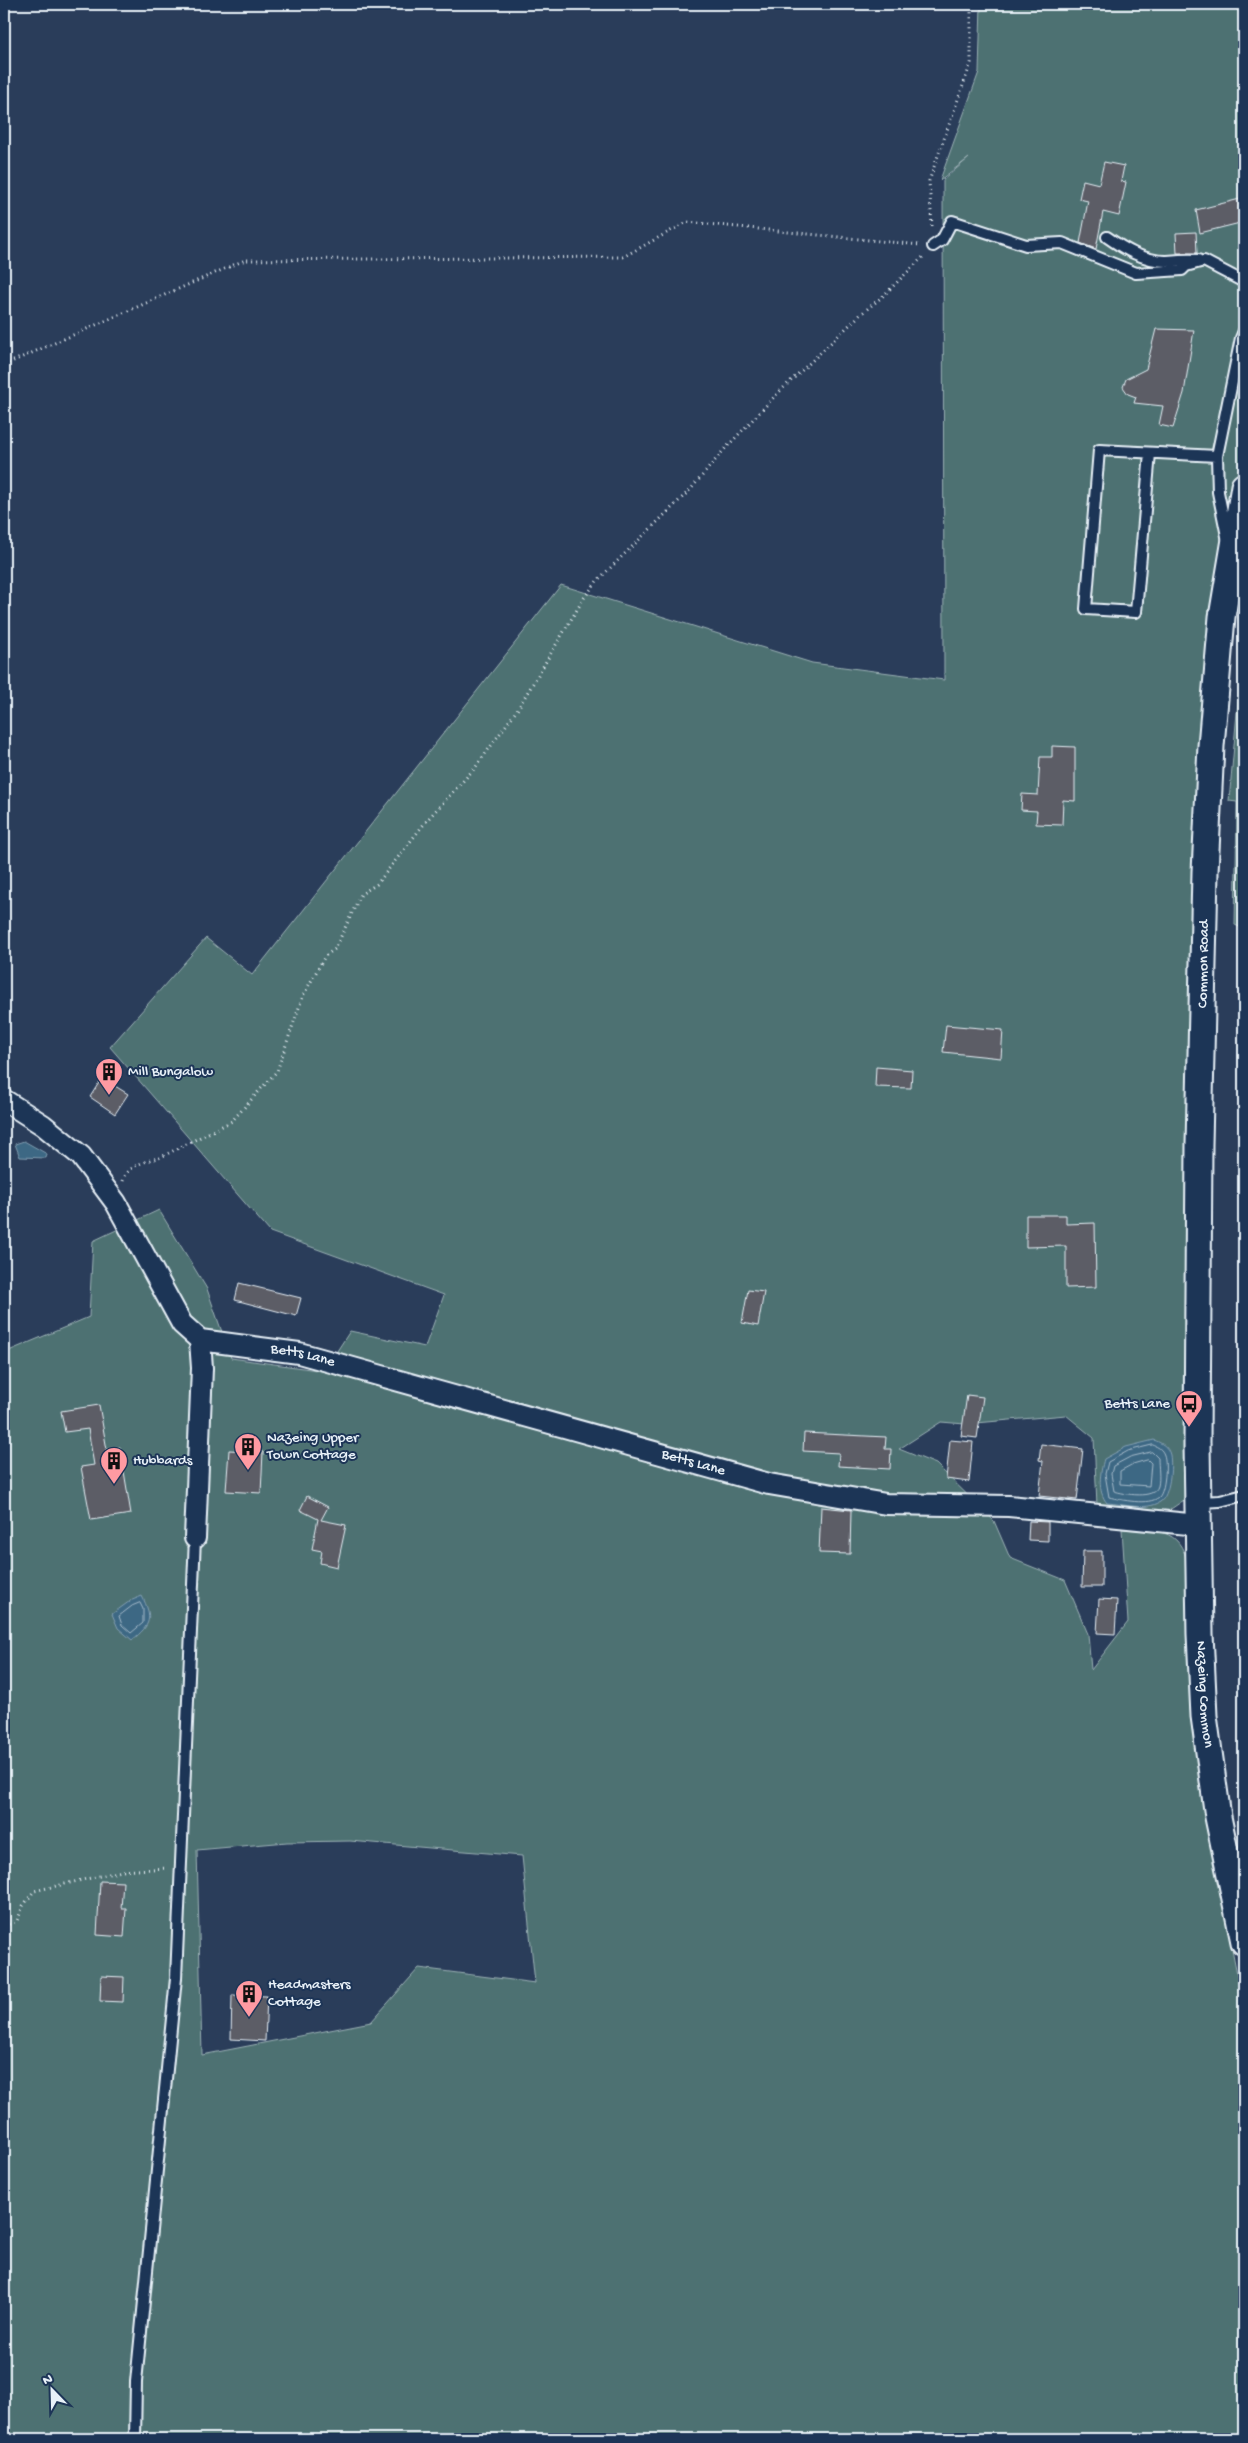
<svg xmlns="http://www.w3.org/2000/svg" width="1248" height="2443" viewBox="0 0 1248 2443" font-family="'Gochi Hand',sans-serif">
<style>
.green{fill:#4e7172;stroke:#9bb1b5;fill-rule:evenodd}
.water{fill:#3e6884;stroke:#829fb2}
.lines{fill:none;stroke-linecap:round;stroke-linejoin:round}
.shore{stroke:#a4baca;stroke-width:1}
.building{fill:#5c5d66;stroke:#e8f1f8}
.service-casing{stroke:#e8f1f8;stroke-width:14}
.minor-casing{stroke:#e8f1f8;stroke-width:24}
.tertiary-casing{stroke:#e8f1f8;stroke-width:29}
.path{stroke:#e8f1f8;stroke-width:3;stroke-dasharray:1 4;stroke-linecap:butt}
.service{stroke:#1d3557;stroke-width:10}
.minor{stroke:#1d3557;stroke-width:20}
.tertiary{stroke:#1d3557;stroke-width:25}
.labels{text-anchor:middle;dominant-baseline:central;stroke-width:4;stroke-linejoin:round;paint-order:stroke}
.street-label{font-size:15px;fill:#e8f1f8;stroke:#1d3557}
.poi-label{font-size:15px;fill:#e8f1f8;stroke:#1d3557;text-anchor:start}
</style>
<rect width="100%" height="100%" fill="#2a3d5a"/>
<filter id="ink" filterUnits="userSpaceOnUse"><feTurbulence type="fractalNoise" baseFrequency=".02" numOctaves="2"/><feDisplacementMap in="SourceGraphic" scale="10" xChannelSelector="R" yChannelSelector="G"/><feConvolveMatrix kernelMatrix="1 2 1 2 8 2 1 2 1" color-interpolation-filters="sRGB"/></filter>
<g filter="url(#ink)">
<path class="green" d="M981,4h263v451l-21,110 -36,927 -3,8 -16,11 -71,-5 -3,-68 -28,-23 -101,9 -24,-2 -42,27 37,15 58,57 16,37 55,22 23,54 3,36 37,-48 -6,-93c33,3 58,-4 66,37l2,143 23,145 31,155v430h-1240v-1086l85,-36 4,-76 66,-31 48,79 24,69 93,13 26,-40 75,16 19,-52 -174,-63 -160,-185 96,-109 46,37 309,-390 251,78 132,17 -1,-500 26,-22 -29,22 39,-108zM350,1841l172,15 13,127 -116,-15 -48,54 -169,33 -5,-205 90,-8z
M1244,635v294l-9,-4 2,-119v-4l-8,-1z"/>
<path class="water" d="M24,1141l23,13 -1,4 -26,-1 -5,-13z
M1154,1440c7,3 14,6 16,15 2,11 0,41 -10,47 -14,9 -37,2 -53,1 -10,-12 -7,-30 -3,-44l22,-12z
M142,1596c11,22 9,29 -10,44l-14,-12 -6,-14 18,-13z"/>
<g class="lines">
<path class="shore" d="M1153,1445c5,2 9,4 11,10 3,8 1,36 -5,42 -10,9 -38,3 -50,0l-4,-23 3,-12 20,-11z
M1152,1452l6,6c0,8 2,20 0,28 -4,14 -34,8 -44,5l-3,-17 2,-8 17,-9z
M1148,1460l3,3 -2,23 -29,-2v-13l13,-7z
M140,1603l3,6v14l-12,10 -9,-8 -3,-9 13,-10z"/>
</g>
<path class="building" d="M1104,162l20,4 -3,15 5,1 -7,34 -16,-4 -7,37 -16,-6 8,-42 -9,-2 4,-19 16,4z
M1244,198v24l-44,11 -4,-23z
M1196,232l1,21h-20l-1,-20z
M1156,329l38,1 -10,63 -11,35 -14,-3 4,-19 -29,-3 2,-6 -8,-3 -5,-7 3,-8 20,-10z
M1052,746l23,1v54l-12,-1 -1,25 -26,-1 1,-13 -16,-1 1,-16 16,1 2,-38h12z
M946,1025l57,5 -2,28 -58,-6z
M876,1067l36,3 -1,18 -36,-1z
M102,1078l26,16 -13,20 -25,-17z
M1026,1215h40v9l29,-1 1,64 -30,1v-42l-40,1z
M239,1283l62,15 -5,18 -61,-16z
M748,1290l16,2 -6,34 -16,-3z
M967,1395l16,2 -6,41 -16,-2z
M99,1405l8,45 13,-3 11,67 -40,6 -10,-53 13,-2 -6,-36 -23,3 -4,-21z
M804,1433l82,4 -1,12h6l-1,20 -52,-3 1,-13 -36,-2z
M950,1440l23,2 -4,40 -23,-3z
M1041,1444l42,5 -6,51 -38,-4 4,-35 -4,-1z
M229,1450l34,2 -2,41 -35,-2z
M307,1496l21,11 -7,13 25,5 -9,42 -17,-4 2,-12 -10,-2 6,-30 -18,-9z
M821,1507l30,3 -1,44 -31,-1z
M1029,1521l19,1v19l-20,-1z
M1083,1551h19v36h-20z
M1099,1599l18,1 -2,34 -18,-1z
M100,1881l23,1 -2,26h5l-2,29 -27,-2z
M101,1976l23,1 -1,25 -23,-1z
M232,1995l35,1 -2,45 -34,-2z"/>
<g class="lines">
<defs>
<path id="service" d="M1107,237c17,12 37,24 59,24 11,-1 21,-2 32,-1
M933,246l9,-6 10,-19 74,24 36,-2 74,30 46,-3 4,-4 18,-5 40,21
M1150,453l-14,159 -50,-3 13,-159 118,6 24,-118 3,-7
M1217,456l1,36 10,49
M1199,1502l21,-1 24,-6
M135,2439l1,-57 40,-404 19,-440"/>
<g id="minor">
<path id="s1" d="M4,1100l39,25 38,31 35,47 66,121 18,16 99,13 470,131 117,20 123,2 189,19"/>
<path d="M195,1538l7,-170 -2,-28"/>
</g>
<g id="tertiary">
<path id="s2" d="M1244,486l-22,131 -11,129 -6,126 -6,273 -2,299 3,190 4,82 14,101 26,125"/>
</g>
</defs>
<use href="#service" class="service-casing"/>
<use href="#minor" class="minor-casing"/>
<use href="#tertiary" class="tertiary-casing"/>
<path class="path" d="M932,226l-3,-45 42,-118v-59
M4,365l241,-105 378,-3 64,-35 233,23
M123,1181c4,-15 22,-20 36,-23l73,-37 45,-50 26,-75 22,-40 10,-7 26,-55 16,-10 51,-65 47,-51 42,-58 67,-112 13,-17 94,-92 32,-38 53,-56 85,-81 21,-17 42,-41
M4,1926l13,-5 6,-15 11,-15 88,-20 45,-3"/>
<use href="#service" class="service"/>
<use href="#minor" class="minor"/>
<use href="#tertiary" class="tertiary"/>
</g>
</g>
<defs>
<symbol id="building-pin" viewBox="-11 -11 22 30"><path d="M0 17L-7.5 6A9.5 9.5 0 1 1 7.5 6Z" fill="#ff9aa2" stroke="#1d3557"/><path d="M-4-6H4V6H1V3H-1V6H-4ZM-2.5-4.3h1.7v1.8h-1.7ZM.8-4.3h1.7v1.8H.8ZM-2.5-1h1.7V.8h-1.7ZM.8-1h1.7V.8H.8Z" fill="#111"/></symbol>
<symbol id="bus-pin" viewBox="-11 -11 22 30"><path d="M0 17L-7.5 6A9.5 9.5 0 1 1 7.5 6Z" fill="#ff9aa2" stroke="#1d3557"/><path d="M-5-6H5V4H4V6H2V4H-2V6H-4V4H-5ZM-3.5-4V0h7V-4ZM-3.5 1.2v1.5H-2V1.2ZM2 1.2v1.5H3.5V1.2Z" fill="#111"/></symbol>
</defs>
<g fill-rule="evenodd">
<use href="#building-pin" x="93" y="1056" width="32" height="43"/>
<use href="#bus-pin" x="1173" y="1388" width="32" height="43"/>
<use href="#building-pin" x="232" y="1431" width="32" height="43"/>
<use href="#building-pin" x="98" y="1445" width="32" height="43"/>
<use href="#building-pin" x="233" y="1978" width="32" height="43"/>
</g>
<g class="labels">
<g class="street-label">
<text transform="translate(1204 964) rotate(-89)">Common Road</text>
<text stroke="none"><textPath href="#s1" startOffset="420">Betts Lane</textPath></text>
<text stroke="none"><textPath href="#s1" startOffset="825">Betts Lane</textPath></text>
<text stroke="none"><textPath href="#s2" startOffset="1211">Nazeing Common</textPath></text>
</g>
<g class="poi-label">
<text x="128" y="1072">Mill Bungalow</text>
<text x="1170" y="1404" text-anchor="end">Betts Lane</text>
<text x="267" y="1438">Nazeing Upper<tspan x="267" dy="17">Town Cottage</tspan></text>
<text x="133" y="1461">Hubbards</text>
<text x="268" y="1985">Headmasters<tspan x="268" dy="17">Cottage</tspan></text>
</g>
</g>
<rect width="1248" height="2443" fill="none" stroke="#1d3557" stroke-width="20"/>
<rect x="10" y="10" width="1228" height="2423" fill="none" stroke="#e8f1f8" stroke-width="2" filter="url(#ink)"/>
<g transform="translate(52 2390) rotate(337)" stroke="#1d3557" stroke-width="4" paint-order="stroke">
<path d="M0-4L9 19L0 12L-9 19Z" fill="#e8f1f8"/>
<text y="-8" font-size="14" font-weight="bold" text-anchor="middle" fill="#e8f1f8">N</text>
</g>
</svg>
